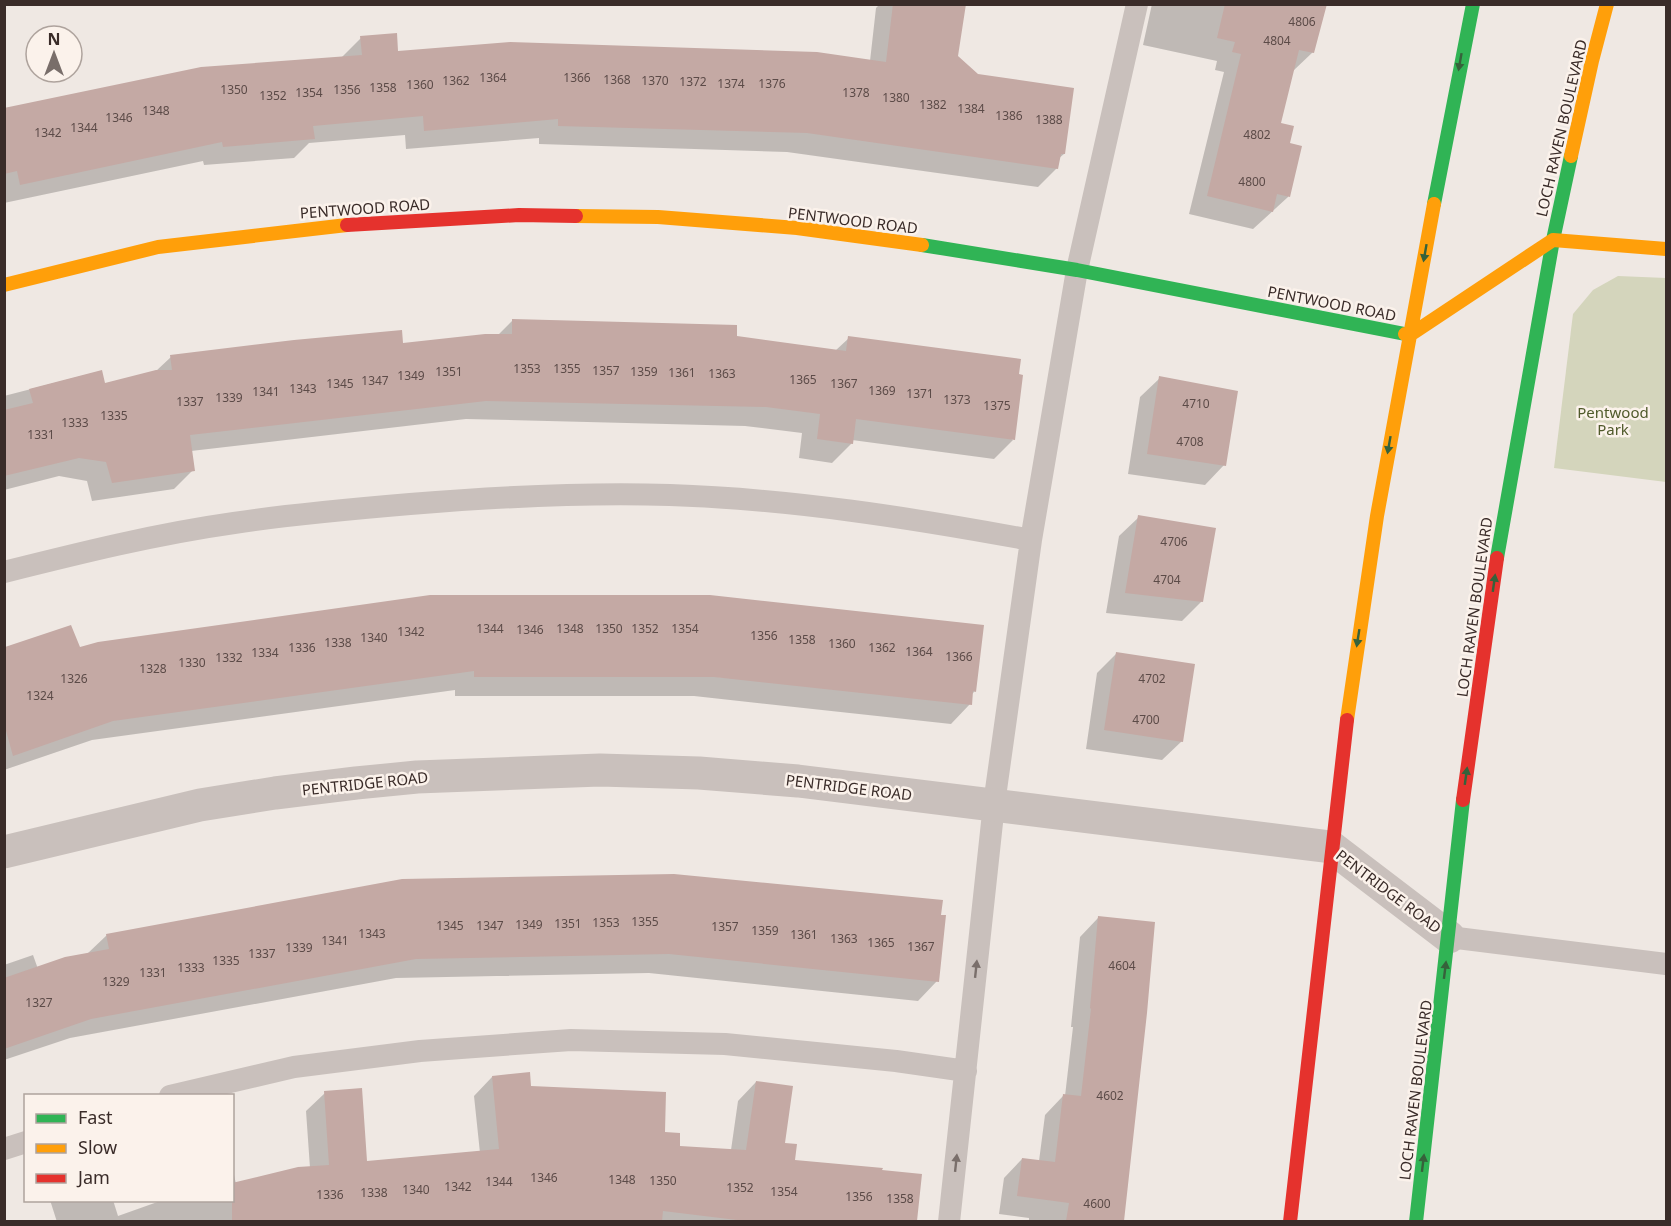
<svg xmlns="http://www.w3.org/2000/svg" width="1671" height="1226" viewBox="0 0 1671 1226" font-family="'Noto Sans',sans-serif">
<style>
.green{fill:#d4d5bc}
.shadow{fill:#0003}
.building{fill:#c4a9a4}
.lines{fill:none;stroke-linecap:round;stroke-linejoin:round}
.lane{stroke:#c9c0bc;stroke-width:22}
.street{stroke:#c9c0bc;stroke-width:33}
.fast{stroke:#30b455;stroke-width:14}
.slow{stroke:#ff9f0a;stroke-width:14}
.jam{stroke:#e5322d;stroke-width:14}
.oneway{fill:#36623b}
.oneway2{fill:#7a6f6b}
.labels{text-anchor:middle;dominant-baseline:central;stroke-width:5;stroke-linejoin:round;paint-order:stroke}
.number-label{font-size:12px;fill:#5c4b48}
.street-label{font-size:15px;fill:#3a2c29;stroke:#fbf2eb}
.park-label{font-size:15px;fill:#505a2b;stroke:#fbf2eb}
</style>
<rect width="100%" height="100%" fill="#efe8e3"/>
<path class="green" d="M1618,276l48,2v204l-112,-14 19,-154 20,-24z"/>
<path class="shadow" d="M880,4h85l-8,52 107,98 -6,5 -1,9 -19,19 -251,-35 -248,-8v-6l-133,11 -1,-14 -96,8 -15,15 -90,7 -1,-4 -199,42v-93l337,-52 20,-20 36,15 473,8 6,-53z
M1152,4h159l2,48 -20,19 -13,53 8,20 12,3 -12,50 -35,32 -64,-15 35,-142 -9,-2 2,-9 -74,-16z
M512,321l224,16 99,14 14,-13 164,102 -19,19 -142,-19v3l-20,20 -33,-5 3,-25 -57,-7 -279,-7 -275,32 2,19 -19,19 -82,12 -5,-20 -28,-5 -55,14v-94l97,-25 3,13 52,-13 15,-14 231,-12 96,-10z
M1160,378l64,87 -19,20 -77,-11 12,-77z
M1139,517l63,84 -20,20 -76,-8 13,-77z
M99,643l876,48 -4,4 -1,9 -19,20 -257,-28h-239v-6l-363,50 -88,30v-95z
M1116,654l66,87 -20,19 -76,-11 11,-76z
M402,880l535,101 -19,20 -269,-28 -253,5 -326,60 -66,22v-95l29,-10 5,14 49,-15 20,-19z
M1098,918l48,95 -24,209h-93v-4l-30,-4 5,-36 18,-19 17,2 6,-46 18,-19h2l8,-69h-2l9,-90z
M492,1077l38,11 133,46 15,13 53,3 7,-49 18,-19 37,79 127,14 -5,47h-858l-7,-22h63l5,16 45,-16h69v-34l4,18 74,-16 -4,-57 19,-18 41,70 114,-10 -6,-57z"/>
<path class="building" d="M893,4h73l-8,52 20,18 96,14 -9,66h-4l-3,15 -251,-36 -249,-7v-7l-134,12 -1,-15 -110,10 2,13 -92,8 -1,-5 -202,43 -3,-14 -13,3v-66l197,-41 161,-12 -2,-19 37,-3 1,18 112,-9 307,10 69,10z
M1225,4h102l-13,49 -15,-3 -18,73 13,3 -4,17 12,3 -12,51 -13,-3 -4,18 -66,-16 34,-142 -9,-2 3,-10 -18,-4z
M512,319l225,6v11l109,15 2,-15 173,23 -2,15 4,1 -8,65 -159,-21 -3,25 -36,-5 3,-25 -54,-7 -280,-6 -296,34 5,36 -83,12 -6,-21 -27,-4 -75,18v-66l29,-7 -4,-14 73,-19 3,13 51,-13h16l-2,-15 124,-15 108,-10 1,13 82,-9h27z
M1159,376l79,15 -12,75 -79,-12z
M1138,515l78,13 -13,74 -78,-9z
M430,595h280l274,30 -8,67 -3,-1 -1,14 -258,-28h-240v-6l-361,50 -100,35 -8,-29v-80l66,-22 9,22 18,-5z
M1116,652l79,12 -12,78 -79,-12z
M674,874l269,26 -2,15h5l-7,67 -270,-28 -253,5 -325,60 -87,30v-71l61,-21 44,-8 -3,-15 296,-55z
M1098,916l57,6 -8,91 -23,208h-58l3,-18 -52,-7 5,-38 33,4 8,-68 18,2 10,-87 -1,-1z
M530,1072l1,14 135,6 -1,40 15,1v13l66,4 10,-69 37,5 -8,57 12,1 -2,16 88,8 -1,2 40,4 -5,47h-172l-82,-10 -1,10h-430v-38l66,-16 31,-2 -5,-74 38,-3 5,73 132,-12 -7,-73z"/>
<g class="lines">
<path class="lane" d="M4,572c76,-19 152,-38 230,-49 58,-9 117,-14 176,-19 86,-7 173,-12 260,-9 121,4 242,23 361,45
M1449,937l217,27
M170,1096l124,-29 126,-16 151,-11 154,4 171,17 70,10
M4,1149l22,-7
M949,1222l45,-418 37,-264 46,-270 60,-266"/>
<path class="street" d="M4,852l196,-47 75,-12 81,-10 61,-6 183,-7 99,3 99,8 533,66 118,90"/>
<path class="fast" d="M1434,204l39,-200
M922,245l155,25 328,64
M1497,558l56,-318 18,-84
M1416,1222l47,-422"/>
<path class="slow" d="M1571,156l21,-95 15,-57
M576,216l82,1 139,11 125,17
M4,285l154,-38 189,-22
M1405,334l5,1 143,-95 113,9
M1347,720l30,-204 57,-312"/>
<path class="jam" d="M347,225l172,-10 57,1
M1463,800l34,-242
M1290,1222l57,-502"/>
</g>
<defs><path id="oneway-solid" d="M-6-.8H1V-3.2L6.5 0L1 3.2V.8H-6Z" transform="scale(1.5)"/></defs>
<g class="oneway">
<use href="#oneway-solid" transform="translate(1460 62) rotate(100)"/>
<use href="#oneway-solid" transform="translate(1425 253) rotate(100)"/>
<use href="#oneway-solid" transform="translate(1389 445) rotate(100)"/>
<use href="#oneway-solid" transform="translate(1494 583) rotate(-82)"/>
<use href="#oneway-solid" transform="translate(1358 638) rotate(99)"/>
<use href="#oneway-solid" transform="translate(1466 776) rotate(-82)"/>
<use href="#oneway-solid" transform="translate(1445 970) rotate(-83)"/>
<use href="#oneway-solid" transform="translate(1423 1163) rotate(-83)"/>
</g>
<g class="oneway2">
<use href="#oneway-solid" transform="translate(976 969) rotate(-84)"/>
<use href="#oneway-solid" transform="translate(956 1163) rotate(-84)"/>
</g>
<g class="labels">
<g class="number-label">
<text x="1302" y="21">4806</text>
<text x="1277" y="40">4804</text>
<text x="493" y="77">1364</text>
<text x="577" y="77">1366</text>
<text x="617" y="79">1368</text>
<text x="456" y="80">1362</text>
<text x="655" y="80">1370</text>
<text x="693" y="81">1372</text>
<text x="731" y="83">1374</text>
<text x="772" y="83">1376</text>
<text x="420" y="84">1360</text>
<text x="383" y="87">1358</text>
<text x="234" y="89">1350</text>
<text x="347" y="89">1356</text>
<text x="309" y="92">1354</text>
<text x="856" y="92">1378</text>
<text x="273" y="95">1352</text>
<text x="896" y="97">1380</text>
<text x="933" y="104">1382</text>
<text x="971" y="108">1384</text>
<text x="156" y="110">1348</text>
<text x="1009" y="115">1386</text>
<text x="119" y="117">1346</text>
<text x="1049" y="119">1388</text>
<text x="84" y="127">1344</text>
<text x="48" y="132">1342</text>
<text x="1257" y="134">4802</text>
<text x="1252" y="181">4800</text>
<text x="527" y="368">1353</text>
<text x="567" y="368">1355</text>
<text x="606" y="370">1357</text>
<text x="449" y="371">1351</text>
<text x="644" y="371">1359</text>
<text x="682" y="372">1361</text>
<text x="722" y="373">1363</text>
<text x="411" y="375">1349</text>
<text x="803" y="379">1365</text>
<text x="375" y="380">1347</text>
<text x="340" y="383">1345</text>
<text x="844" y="383">1367</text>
<text x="303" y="388">1343</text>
<text x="882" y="390">1369</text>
<text x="266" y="391">1341</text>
<text x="920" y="393">1371</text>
<text x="229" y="397">1339</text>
<text x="957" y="399">1373</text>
<text x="190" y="401">1337</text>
<text x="1196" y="403">4710</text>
<text x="997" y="405">1375</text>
<text x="114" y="415">1335</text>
<text x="75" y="422">1333</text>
<text x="41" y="434">1331</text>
<text x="1190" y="441">4708</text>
<text x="1174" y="541">4706</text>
<text x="1167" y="579">4704</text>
<text x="490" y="628">1344</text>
<text x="570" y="628">1348</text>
<text x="609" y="628">1350</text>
<text x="645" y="628">1352</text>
<text x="685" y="628">1354</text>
<text x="530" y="629">1346</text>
<text x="411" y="631">1342</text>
<text x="764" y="635">1356</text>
<text x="374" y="637">1340</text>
<text x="802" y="639">1358</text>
<text x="338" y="642">1338</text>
<text x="842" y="643">1360</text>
<text x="302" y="647">1336</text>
<text x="882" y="647">1362</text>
<text x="919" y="651">1364</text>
<text x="265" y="652">1334</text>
<text x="959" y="656">1366</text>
<text x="229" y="657">1332</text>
<text x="192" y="662">1330</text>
<text x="153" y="668">1328</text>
<text x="74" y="678">1326</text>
<text x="1152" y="678">4702</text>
<text x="40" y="695">1324</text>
<text x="1146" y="719">4700</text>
<text x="645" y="921">1355</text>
<text x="606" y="922">1353</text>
<text x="568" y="923">1351</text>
<text x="529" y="924">1349</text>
<text x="450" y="925">1345</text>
<text x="490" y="925">1347</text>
<text x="725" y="926">1357</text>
<text x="765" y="930">1359</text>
<text x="372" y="933">1343</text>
<text x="804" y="934">1361</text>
<text x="844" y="938">1363</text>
<text x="335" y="940">1341</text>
<text x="881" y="942">1365</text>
<text x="921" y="946">1367</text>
<text x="299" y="947">1339</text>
<text x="262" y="953">1337</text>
<text x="226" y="960">1335</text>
<text x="1122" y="965">4604</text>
<text x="191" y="967">1333</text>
<text x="153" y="972">1331</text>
<text x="116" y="981">1329</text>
<text x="39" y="1002">1327</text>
<text x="1110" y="1095">4602</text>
<text x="544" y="1177">1346</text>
<text x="622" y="1179">1348</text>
<text x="663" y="1180">1350</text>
<text x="499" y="1181">1344</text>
<text x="458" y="1186">1342</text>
<text x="740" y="1187">1352</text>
<text x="416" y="1189">1340</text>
<text x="784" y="1191">1354</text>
<text x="374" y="1192">1338</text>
<text x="330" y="1194">1336</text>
<text x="859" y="1196">1356</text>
<text x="900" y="1198">1358</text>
<text x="1097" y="1203">4600</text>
</g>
<g class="street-label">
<text transform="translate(1561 128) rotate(-77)">LOCH RAVEN BOULEVARD</text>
<text transform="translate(365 208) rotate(-4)">PENTWOOD ROAD</text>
<text transform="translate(853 220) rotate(7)">PENTWOOD ROAD</text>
<text transform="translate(1332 303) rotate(11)">PENTWOOD ROAD</text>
<text transform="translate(1474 607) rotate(-82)">LOCH RAVEN BOULEVARD</text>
<text transform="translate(365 783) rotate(-6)">PENTRIDGE ROAD</text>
<text transform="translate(849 787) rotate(7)">PENTRIDGE ROAD</text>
<text transform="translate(1389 891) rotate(37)">PENTRIDGE ROAD</text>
<text transform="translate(1415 1090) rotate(-83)">LOCH RAVEN BOULEVARD</text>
</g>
<g class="park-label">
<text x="1613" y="412">Pentwood<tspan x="1613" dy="17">Park</tspan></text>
</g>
</g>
<rect width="1671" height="1226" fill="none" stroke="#3a2c29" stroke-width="12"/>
<rect x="24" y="1094" width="210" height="108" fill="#fbf2eb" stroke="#aea39d" stroke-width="1.5"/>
<rect x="36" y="1114" width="30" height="9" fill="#30b455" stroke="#aea39d" stroke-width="1.5"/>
<text x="78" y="1124" font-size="18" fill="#3a2c29">Fast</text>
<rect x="36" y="1144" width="30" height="9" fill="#ff9f0a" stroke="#aea39d" stroke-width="1.5"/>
<text x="78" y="1154" font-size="18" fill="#3a2c29">Slow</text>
<rect x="36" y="1174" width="30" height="9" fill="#e5322d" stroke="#aea39d" stroke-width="1.5"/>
<text x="78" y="1184" font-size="18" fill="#3a2c29">Jam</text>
<g transform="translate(54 54)"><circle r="28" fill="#fbf2eb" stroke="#aea39d" stroke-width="1.5"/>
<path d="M0-4.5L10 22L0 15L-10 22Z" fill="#796e6a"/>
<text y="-9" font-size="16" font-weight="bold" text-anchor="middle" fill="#3a2c29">N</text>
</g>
</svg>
